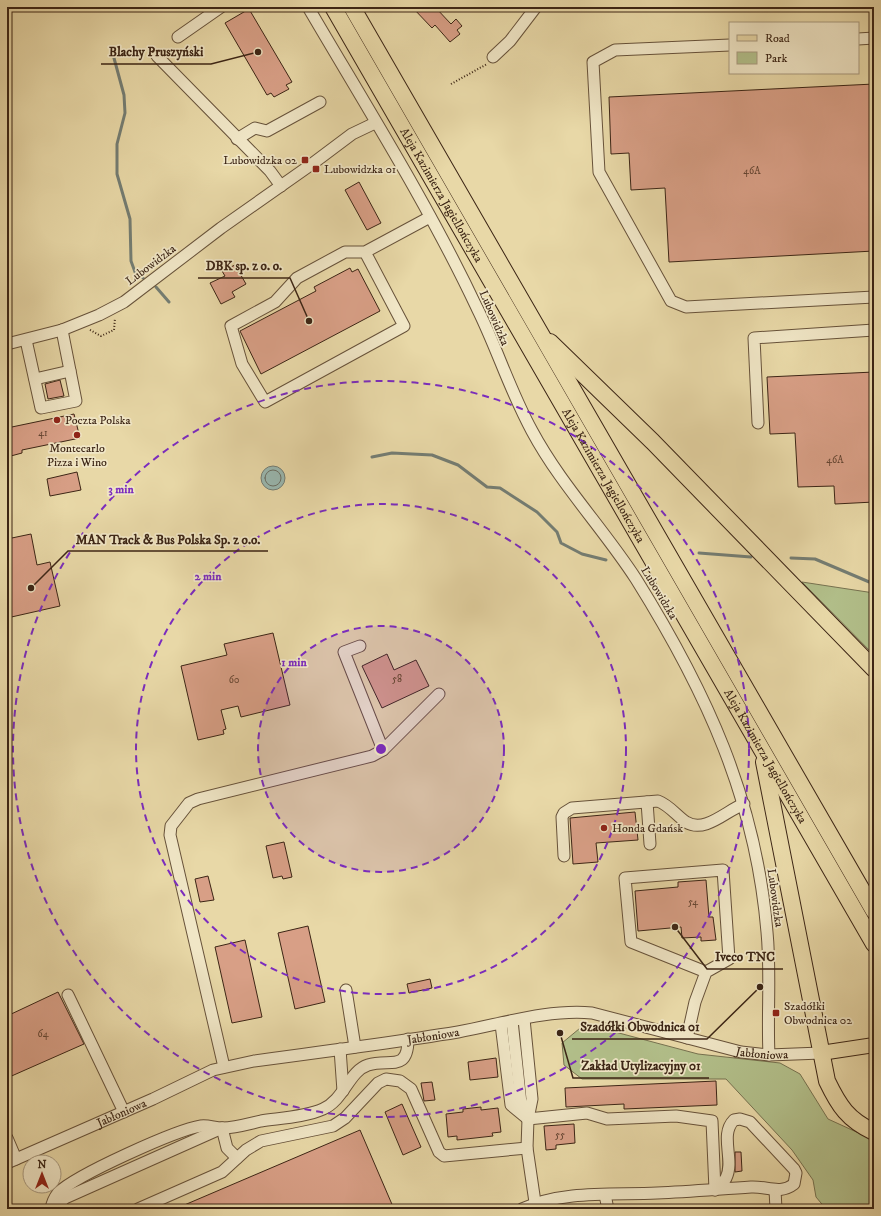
<svg xmlns="http://www.w3.org/2000/svg" width="881" height="1216" viewBox="0 0 881 1216" font-family="'IM FELL DW Pica',serif">
<style>
.green{fill:#b2bf8a;stroke:#777250}
.water{fill:#99b8b1;stroke:#747d73}
.lines{fill:none;stroke-linecap:round;stroke-linejoin:round}
.shore{stroke:#6a6e63;stroke-width:1}
.stream{stroke:#747d73;stroke-width:3}
.building{fill:#d89f86;stroke:#3c2515}
.minor-casing{stroke:#67523a;stroke-width:13}
.major-casing{stroke:#3c2515;stroke-width:16}
.highway-casing{stroke:#3c2515;stroke-width:18}
.path{stroke:#3c2515;stroke-width:2;stroke-dasharray:1 2;stroke-linecap:butt}
.minor{stroke:#f0e6c6;stroke-width:11}
.major{stroke:#e8d8a7;stroke-width:14}
.highway{stroke:#e8d8a7;stroke-width:16}
.ring{fill:none;stroke:#7b2cbf;stroke-width:2;stroke-dasharray:7 5}
.poi-dot{fill:#8f2418;stroke:#f0e6c6;stroke-width:1.5}
.labels{text-anchor:middle;dominant-baseline:central;stroke-width:3.5;stroke-linejoin:round;paint-order:stroke}
.number-label{font-size:10px;fill:#634431}
.poi-label{font-size:12px;fill:#3c2515;stroke:#f0e6c6;text-anchor:start}
.street-label{font-size:12px;fill:#3c2515;stroke:#f0e6c6}
.centre{fill:#7b2cbf;stroke:#f0e6c6;stroke-width:2}
.ring-label{font-size:12px;text-anchor:middle;font-weight:bold;fill:#7b2cbf;stroke:#f0e6c6;stroke-width:3.5;stroke-linejoin:round;paint-order:stroke}
.leader{fill:none;stroke:#3c2515;stroke-width:1.5}
.callout-dot{fill:#3c2515;stroke:#f0e6c6;stroke-width:1.5}
.callout-label{font-size:13px;text-anchor:middle;font-weight:bold;fill:#3c2515;stroke:#f0e6c6;stroke-width:3.5;stroke-linejoin:round;paint-order:stroke}
</style>
<rect width="100%" height="100%" fill="#e8d8a7"/>
<filter id="stains"><feTurbulence type="fractalNoise" baseFrequency=".005" numOctaves="4"/><feColorMatrix values="0 0 0 0 .2 0 0 0 0 .09 0 0 0 0 .02 0 0 0 .5 -.17"/></filter>
<radialGradient id="worn" r=".72"><stop offset=".6" stop-color="#630" stop-opacity="0"/><stop offset="1" stop-color="#630" stop-opacity=".3"/></radialGradient>
<path class="green" d="M802,582l72,11v62z
M585,1024l113,30 82,9 20,11 28,45 46,21v69h-48l-10,-12 -3,-17 -21,-30 -66,-71h-144l-18,-14 -2,-22z"/>
<path class="water" d="M261 478a12 12 0 1 1 24 0a12 12 0 1 1-24 0Z"/>
<g class="lines">
<path class="shore" d="M265 478a8 8 0 1 1 16 0a8 8 0 1 1-16 0Z"/>
<path class="stream" d="M111,47l13,48 1,18 -8,31v30l13,45 1,42 4,11 8,6
M156,287l13,15
M372,457l20,-4 40,2 26,10 29,22 13,1 37,24 20,20 4,11 21,11 24,6
M699,553l52,4
M791,558l24,1 59,25"/>
</g>
<path class="building" d="M412,7h23l16,17 5,-5 6,7 -5,4 3,4 -10,8 -15,-17 -3,3z
M249,9l43,73 -6,3 3,4 -15,8 -3,-4 -4,2 -42,-72z
M874,84v167l-205,11 -4,-74 -34,2 -2,-37 -18,1 -2,-57z
M359,182l22,41 -14,7 -22,-40z
M235,265l11,19 -14,8 3,5 -14,7 -11,-21 15,-7 -3,-5z
M350,268l2,4 6,-3 22,42 -119,63 -21,-43 76,-40 -2,-4z
M874,372v130l-39,2 -1,-18 -36,1 -3,-54 -25,1 -3,-57z
M60,380l4,16 -16,3 -3,-15z
M74,414l6,24 -58,12v3l-15,4v-29z
M77,472l4,18 -31,6 -3,-17z
M31,534l6,31 13,-3 10,44 -53,12v-48h2l-2,-10v-21z
M273,633l17,72 -49,12 -3,-11 -17,4 5,19 -3,1 1,4 -26,6 -17,-74 46,-11 -3,-11z
M387,654l7,16 22,-10 13,26 -47,22 -20,-42z
M635,812l3,28 -42,3 2,19 -25,2 -3,-46z
M284,842l8,35 -9,2 -1,-3 -9,2 -7,-32z
M208,876l6,24 -14,2 -5,-23z
M706,880l3,37h4l3,23 -15,1v-4l-19,1 -1,-11 -43,4 -3,-40 43,-4v-5z
M308,926l17,76 -30,7 -17,-76z
M245,940l17,77 -30,6 -17,-76z
M430,979l2,9 -23,5 -2,-9z
M58,992l26,52 -77,34v-62z
M496,1058l2,19 -28,3 -2,-18z
M716,1081l1,24 -93,4v-5l-58,3 -1,-19z
M432,1082l3,18 -11,1 -3,-18z
M402,1104l19,43 -18,8 -18,-43z
M481,1107v3l17,-2 3,24 -9,1 1,3 -36,4v-4l-9,1 -2,-23 17,-2v-3z
M574,1124l1,19 -19,2v4l-10,1 -2,-24z
M360,1130l34,79h-219z
M735,1152h6l1,19 -7,1z"/>
<g class="lines">
<defs>
<g id="minor">
<path d="M308,7c58,99 120,197 169,301 20,40 33,83 55,123 29,54 71,97 104,148 70,112 120,220 131,353 4,41 0,82 2,123"/>
<path d="M178,37l43,-30"/>
<path d="M858,39l16,-1"/>
<path d="M730,45l-115,5 -22,12 6,110 72,129 15,6 188,-10"/>
<path d="M157,56l113,115 11,15"/>
<path d="M493,57l17,-16 26,-34"/>
<path d="M237,139l18,-11 12,3 53,-29"/>
<path d="M365,252l39,74 -139,76 -23,-38 -11,-38 44,-24 22,-24 48,-26h20l65,-35"/>
<path d="M26,340l15,68 35,-7 -14,-71"/>
<path d="M7,344l55,-14 37,-15 25,-13 97,-74 91,-64 40,-30 23,-11"/>
<path d="M35,379l35,-8"/>
<path d="M758,423l-4,-85 120,-8"/>
<path d="M360,646l-16,6 39,98"/>
<path d="M647,802l3,42"/>
<path d="M564,856l-2,-39 2,-4 8,-5 86,-7c11,4 19,15 28,21 19,12 41,-12 58,-18"/>
<path d="M346,990l9,57"/>
<path d="M68,995l56,117"/>
<path d="M524,1019l8,80 -4,20 -1,29 9,61"/>
<path d="M512,1021l9,82 6,15"/>
<path d="M501,1024l10,81 17,14 59,-6 20,6 69,-3 36,5 3,69"/>
<path d="M687,1038l8,-36 11,-30 23,-13 -6,-89 -98,8 6,64 75,30"/>
<path d="M340,1049l3,42"/>
<path d="M224,1067l-54,-232 1,-9 18,-23 9,-4 174,-43 11,-6 56,-56"/>
<path d="M222,1128l5,20 10,10"/>
<path d="M7,1138l9,21"/>
<path id="s1" d="M7,1163l146,-64 60,-29 41,-9c68,-9 136,-18 204,-29 44,-8 89,-23 134,-19l149,39 28,3 52,-2"/>
<path d="M775,1190l1,19"/>
<path d="M605,1195l3,14"/>
<path d="M51,1209c1,-6 3,-11 7,-16 18,-18 118,-63 143,-67 7,-1 14,2 21,2 13,0 26,-4 39,-7 20,-3 44,-4 62,-12 21,-9 26,-38 45,-44 21,-7 40,8 40,-26"/>
<path d="M52,1209l13,-11 157,-70"/>
<path d="M138,1209l84,-37 24,-22 15,-9 72,-15 12,-8 33,-35 8,-4 14,2 11,8 28,63 5,4 83,-8"/>
<path d="M522,1209c41,-19 90,-14 135,-16 31,-1 62,-4 94,-6 16,-1 29,8 43,-3l2,-11 -2,-4 -44,-47 -10,-3 -6,1c-15,15 1,40 -8,58 -2,4 -8,9 -11,12"/>
</g>
<path id="major" d="M821,1053l53,-8"/>
<g id="highway">
<path id="s2" d="M333,7l541,937"/>
<path d="M352,7l522,904"/>
<path d="M550,342l103,100 221,227"/>
<path d="M764,762l63,319c12,25 21,39 47,51"/>
</g>
</defs>
<use href="#minor" class="minor-casing"/>
<use href="#major" class="major-casing"/>
<use href="#highway" class="highway-casing"/>
<path class="path" d="M451,84l36,-20
M90,330l11,6 13,-6 1,-12"/>
<use href="#minor" class="minor"/>
<use href="#major" class="major"/>
<use href="#highway" class="highway"/>
</g>
<circle cx="381" cy="749" r="123" fill="#7b2cbf" fill-opacity=".12"/>
<g class="ring">
<circle cx="381" cy="749" r="123"/>
<circle cx="381" cy="749" r="245"/>
<circle cx="381" cy="749" r="368"/>
</g>
<g class="poi-dot">
<rect x="301" y="156" width="8" height="8" rx="2"/>
<rect x="312" y="165" width="8" height="8" rx="2"/>
<circle cx="57" cy="420" r="4"/>
<circle cx="77" cy="435" r="4"/>
<circle cx="604" cy="828" r="4"/>
<rect x="772" y="1009" width="8" height="8" rx="2"/>
</g>
<g class="labels">
<g class="number-label">
<text x="752" y="171">46A</text>
<text x="43" y="433">41</text>
<text x="835" y="460">46A</text>
<text x="397" y="679">58</text>
<text x="234" y="680">60</text>
<text x="693" y="902">54</text>
<text x="43" y="1034">64</text>
<text x="560" y="1135">55</text>
</g>
<g class="poi-label">
<text x="297" y="160" text-anchor="end">Lubowidzka 02</text>
<text x="324" y="169">Lubowidzka 01</text>
<text x="65" y="420">Poczta Polska</text>
<text x="77" y="448" text-anchor="middle">Montecarlo<tspan x="77" dy="14">Pizza i Wino</tspan></text>
<text x="612" y="828">Honda Gdańsk</text>
<text x="784" y="1006">Szadółki<tspan x="784" dy="14">Obwodnica 02</tspan></text>
</g>
<g class="street-label">
<text stroke="none"><textPath href="#s2" startOffset="217">Aleja Kazimierza Jagiellończyka</textPath></text>
<text transform="translate(151 265) rotate(-37)">Lubowidzka</text>
<text transform="translate(494 318) rotate(67)">Lubowidzka</text>
<text stroke="none"><textPath href="#s2" startOffset="541">Aleja Kazimierza Jagiellończyka</textPath></text>
<text transform="translate(659 593) rotate(59)">Lubowidzka</text>
<text stroke="none"><textPath href="#s2" startOffset="865">Aleja Kazimierza Jagiellończyka</textPath></text>
<text transform="translate(775 898) rotate(82)">Lubowidzka</text>
<text stroke="none"><textPath href="#s1" startOffset="449">Jabłoniowa</textPath></text>
<text stroke="none"><textPath href="#s1" startOffset="785">Jabłoniowa</textPath></text>
<text stroke="none"><textPath href="#s1" startOffset="125">Jabłoniowa</textPath></text>
</g>
</g>
<circle cx="381" cy="749" r="6" class="centre"/>
<g class="ring-label">
<text x="121" y="493">3 min</text>
<text x="208" y="580">2 min</text>
<text x="294" y="666">1 min</text>
</g>
<path class="leader" d="M258 52L211 64H101M309 321L290 278H198M31 588L68 551H268M675 927L707 969H783M760 987L707 1039H572M560 1033L573 1078H709"/>
<g class="callout-dot">
<circle cx="258" cy="52" r="4"/>
<circle cx="309" cy="321" r="4"/>
<circle cx="31" cy="588" r="4"/>
<circle cx="675" cy="927" r="4"/>
<circle cx="760" cy="987" r="4"/>
<circle cx="560" cy="1033" r="4"/>
</g>
<g class="callout-label">
<text x="156" y="56">Blachy Pruszyński</text>
<text x="244" y="270">DBK sp. z o. o.</text>
<text x="168" y="544">MAN Track &amp; Bus Polska Sp. z o.o.</text>
<text x="745" y="961">Iveco TNC</text>
<text x="640" y="1031">Szadółki Obwodnica 01</text>
<text x="641" y="1070">Zakład Utylizacyjny 01</text>
</g>
<rect width="881" height="1216" fill="none" stroke="#e8d8a7" stroke-width="24"/>
<rect x="8" y="8" width="865" height="1200" fill="none" stroke="#3c2515" stroke-width="2"/>
<rect x="12" y="12" width="857" height="1192" fill="none" stroke="#3c2515"/>
<rect x="729" y="22" width="130" height="52" fill="#f0e6c6" stroke="#a8997f"/>
<rect x="737" y="35" width="20" height="6" fill="#e8d8a7" stroke="#a8997f"/>
<text x="765" y="42" font-size="12" fill="#3c2515">Road</text>
<rect x="737" y="52" width="20" height="12" fill="#b2bf8a" stroke="#a8997f"/>
<text x="765" y="62" font-size="12" fill="#3c2515">Park</text>
<g transform="translate(42 1174)"><circle r="19" fill="#f0e6c6" stroke="#a8997f"/>
<path d="M0-3L7 15L0 10L-7 15Z" fill="#8f2418"/>
<text y="-6" font-size="11" font-weight="bold" text-anchor="middle" fill="#3c2515">N</text>
</g>
<rect width="100%" height="100%" filter="url(#stains)"/>
<rect width="100%" height="100%" fill="url(#worn)"/>
</svg>
